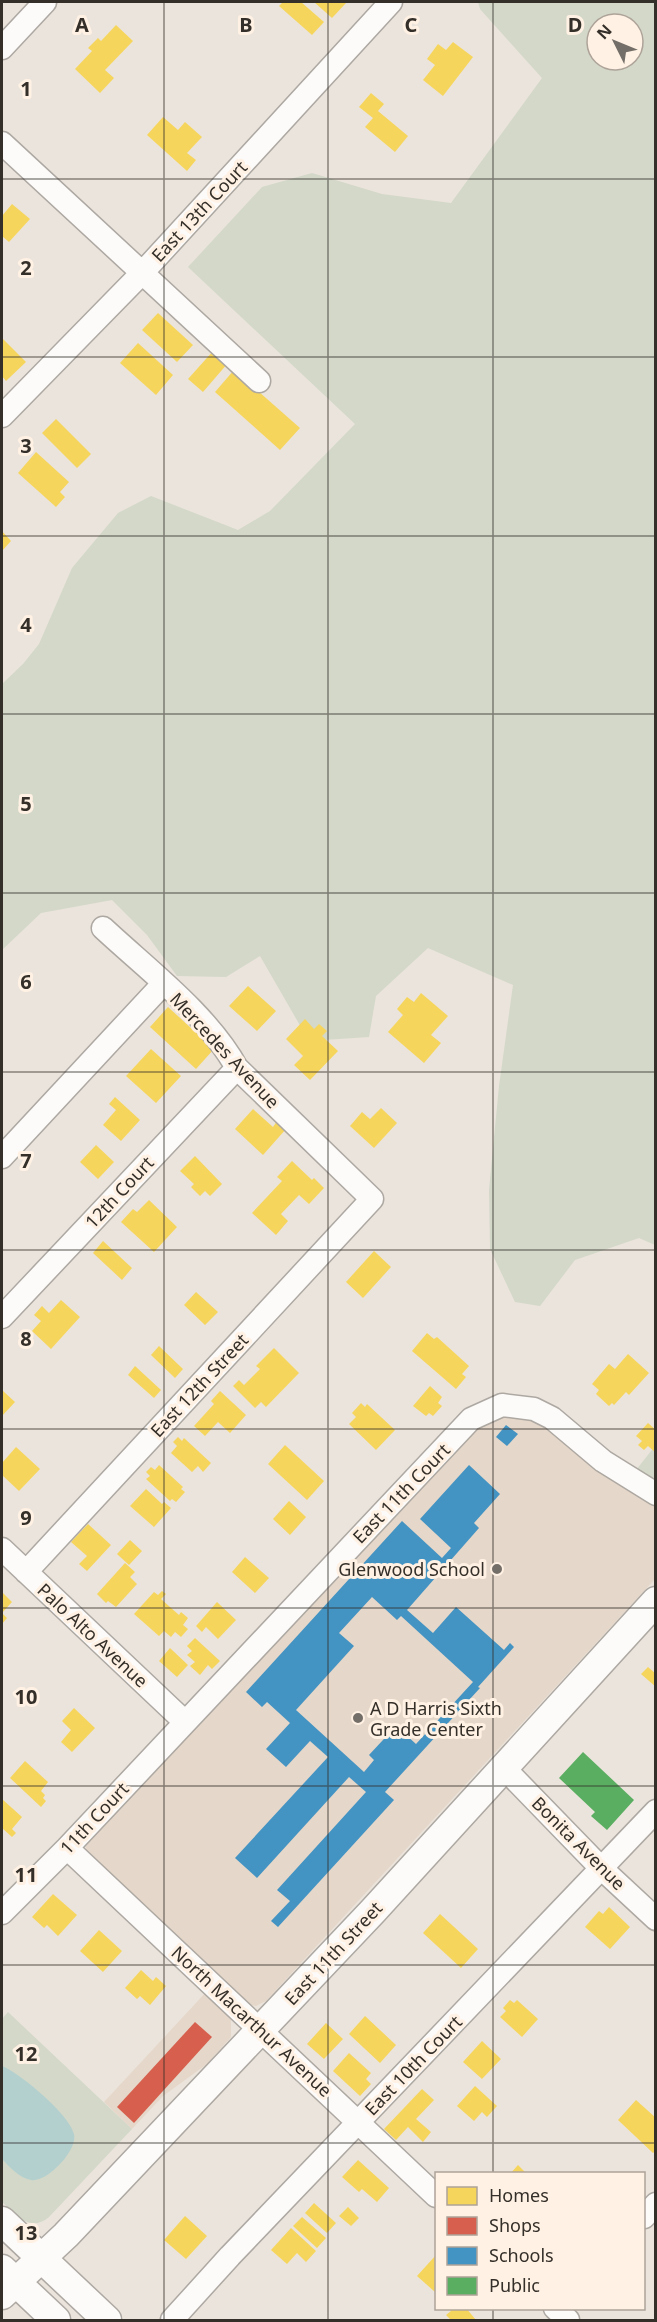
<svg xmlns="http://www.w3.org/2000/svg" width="657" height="2322" viewBox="0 0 657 2322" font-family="'Noto Sans',sans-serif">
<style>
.built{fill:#e5d7c9}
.green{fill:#d3d8c9;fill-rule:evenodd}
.water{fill:#b3d0cf}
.homes{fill:#f6d55c}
.shops{fill:#d6604d}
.schools{fill:#4393c3;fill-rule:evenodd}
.public{fill:#5aae61}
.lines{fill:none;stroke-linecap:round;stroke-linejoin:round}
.minor-casing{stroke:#ada8a2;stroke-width:25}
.major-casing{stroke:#ada8a2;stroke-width:31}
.minor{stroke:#fcfbfa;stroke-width:22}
.major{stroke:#fcfbfa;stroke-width:28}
.grid{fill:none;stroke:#342f29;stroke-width:1.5;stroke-opacity:0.55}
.poi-dot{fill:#746e68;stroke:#fff1e3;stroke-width:2}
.labels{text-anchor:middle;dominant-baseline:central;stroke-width:6;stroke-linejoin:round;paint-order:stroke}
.street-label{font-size:18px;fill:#342f29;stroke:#fff1e3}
.poi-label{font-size:18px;fill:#342f29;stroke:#fff1e3;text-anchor:end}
.grid-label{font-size:20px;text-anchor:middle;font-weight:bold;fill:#342f29;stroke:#fff1e3;stroke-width:6;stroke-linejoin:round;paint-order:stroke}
</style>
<rect width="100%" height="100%" fill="#ebe4dc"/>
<path class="built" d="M515,1410l49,27 91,69v73l-389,422 -10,5 -10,-2 -159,-152 -2,-8 399,-424z
M208,1990l23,24v23l-24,27 -44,32 -31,33 -28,-27z"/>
<path class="green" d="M478,2h177v1243l-16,-7 -64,22 -35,46 -25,-4 -25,-53 -1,-59 10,-104 14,-101 -85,-37 -52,48 -7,41 -60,4 -49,-85 -34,21 -49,-1 -30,-41 -35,-35 -71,13 -39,37v-266l21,-20 16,-20 33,-76 46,-55 33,-17 87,34 32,-19 85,-87 -167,-157 74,-80 50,-14 70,21 69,9 91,-125 -62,-69zM597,24h36v36h-36z
M655,1446v37l-19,-13z
M8,2012l124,117 -83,88c-19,16 -33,-2 -47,-15v-183z"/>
<path class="water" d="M2,2066c18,7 68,49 72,68 4,16 -27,49 -43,46 -12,-2 -21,-13 -29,-21z"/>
<path class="homes" d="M283,2h18l23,20 -12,13 -33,-29z
M314,2h33l-15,16z
M116,25l17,16 -28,29 9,8 -14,15 -25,-24 17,-18 -4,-3 10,-10 3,3z
M453,42l20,15 -30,39 -20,-16 12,-15 -8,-6 11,-15 8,6z
M371,93l13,11 -6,7 30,25 -13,16 -30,-25 8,-9 -14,-11z
M163,117l15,13 7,-8 17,15 -15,16 9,7 -9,11 -40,-36z
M12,204l18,15 -21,23 -7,-6v-20z
M158,313l35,32 -16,17 -35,-32z
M2,338l24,24 -20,19 -4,-5z
M138,343l35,32 -17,20 -36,-32z
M214,350l14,13 -25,29 -15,-13z
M234,370l66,58 -20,22 -65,-58z
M56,419l35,35 -14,14 -35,-35z
M36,452l33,30 -9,10 5,5 -9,10 -38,-34z
M2,531l9,10 -9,10z
M248,986l28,25 -19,20 -28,-25z
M421,993l27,23 -17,19 10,8 -17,20 -36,-31 15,-17 -6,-6 10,-12 7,5z
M168,1007l46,42 -18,20 -46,-42z
M305,1019l9,10 5,-5 8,7 -5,5 16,15 -28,29 -16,-15 9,-9 -17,-17z
M151,1049l30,27 -25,27 -30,-27z
M115,1097l25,23 -19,21 -18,-16 13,-15 -7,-6z
M381,1108l16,15 -23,25 -24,-22 12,-14 8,7z
M253,1109l20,18 4,-6 9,8 -23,26 -28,-26z
M96,1145l18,17 -16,17 -18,-17z
M195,1156l27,28 -12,12 -5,-5 -5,5 -9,-9 3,-3 -14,-13z
M292,1161l20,19 2,-2 10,10 -15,16 -10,-9 -18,19 7,7 -12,14 -24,-22 30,-32 -5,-4z
M149,1200l28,27 -23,25 -33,-30 12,-13 4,3z
M103,1241l29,27 -10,12 -29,-27z
M374,1251l17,16 -28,31 -17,-16z
M196,1292l22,20 -13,13 -21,-20z
M61,1300l19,17 -29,32 -19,-18 9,-10 -7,-6 8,-9 7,7z
M427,1333l7,6 3,-2 32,29 -7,8 4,3 -10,12 -44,-38z
M159,1346l24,23 -8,9 -24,-23z
M274,1348l25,25 -33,34 -5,-5 -6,6 -22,-22 6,-6 5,5 16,-16 -4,-3z
M628,1354l21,19 -20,22 -3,-3 -12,13 -2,-2 -3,3 -13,-12 3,-4 -7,-6 17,-20 6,5z
M135,1366l26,24 -7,8 -26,-23z
M430,1386l12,11 -4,6 4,3 -9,10 -4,-3 -3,3 -13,-10z
M2,1390l13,12 -13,14z
M220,1391l26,24 -16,18 -12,-11 -13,14 -11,-10 20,-22 -3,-3z
M361,1403l4,4 2,-3 28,26 -19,20 -27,-26 7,-7 -4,-4z
M648,1423l8,7v23l-8,-7 -4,4 -6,-5 4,-4 -6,-5z
M178,1437l4,4 2,-3 27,25 -8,9 -5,-6 -6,6 -21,-19 6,-7 -4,-4z
M285,1445l39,36 -17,19 -39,-36z
M16,1447l24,22 -21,22 -17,-16v-12z
M159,1465l24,22 -2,2 4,3 -9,10 -4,-3 -2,2 -24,-22 4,-3 -4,-4 5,-5 4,3z
M146,1489l16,15 2,-2 7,6 -17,19 -24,-21z
M289,1501l17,16 -16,18 -17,-16z
M88,1524l23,21 -24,26 -8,-7 8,-8 -16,-14z
M130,1540l12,11 -13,14 -12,-11z
M245,1557l24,21 -14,15 -23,-21z
M125,1563l10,9 -5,5 7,7 -21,23 -8,-6 -2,2 -9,-9z
M162,1591l4,3 -5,5 18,16 2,-3 7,6 -5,7 5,4 -7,8 -6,-5 -4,5 -7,-6 -5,5 -25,-22 20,-22 4,3z
M2,1592l10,10 -10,11 5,5 -5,6z
M217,1602l19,18 -18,19 -12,-12 -4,5 -6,-6z
M195,1638l25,23 -8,8 -4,-4 -8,10 -10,-9 5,-4 -8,-7 5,-4 -5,-5z
M170,1648l18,17 -11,12 -18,-16z
M648,1667l8,7v13l-15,-13z
M74,1708l21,20 -23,24 -11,-10 10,-12 -9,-9z
M25,1761l23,21 -7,9 4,4 -2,3 3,3 -5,6 -31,-29z
M2,1799l20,18 -10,12 4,4 -4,4 -10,-9z
M53,1894l24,21 -19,21 -11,-11 -3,3 -12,-11z
M609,1907l21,20 -20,22 -25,-22 14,-16 4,3z
M440,1914l38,35 -17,19 -38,-35z
M99,1930l23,21 -19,21 -23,-21z
M141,1970l12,11 3,-4 10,9 -16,19 -10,-9 -3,3 -12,-11z
M510,2000l4,3 3,-3 21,19 -16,18 -22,-20 6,-6 -3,-3z
M365,2016l31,29 -16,18 -31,-29z
M326,2023l17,16 -19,20 -17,-15z
M482,2041l19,18 -19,20 -19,-17z
M349,2053l22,20 -5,6 5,5 -11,12 -27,-25z
M475,2086l22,20 -10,11 -5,-5 -8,9 -17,-15z
M422,2089l12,11 -18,19 15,13 -8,10 -15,-15 -12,13 -12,-11z
M636,2100l20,18v32l-3,3 -35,-33z
M358,2160l31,28 -12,14 -15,-13 -3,3 -17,-15z
M518,2165l9,9h-17z
M314,2203l22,20 -9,10 -22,-20z
M348,2207l11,11 -8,8 -12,-10z
M185,2216l22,20 -21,23 -22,-19z
M302,2217l24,21 -9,10 -24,-22z
M291,2228l25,23 -10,11 -9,-9 -10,11 -16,-14z
M436,2255v36l-1,1 -18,-16z
M449,2308h17l10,12h-25l-5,-5 5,-4z"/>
<path class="shops" d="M195,2022l17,15 -78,86 -17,-16z"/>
<path class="schools" d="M506,1425l12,9 -11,12 -11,-9z
M469,1465l31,29 -26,29 5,5 -72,82 26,23 23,-26 48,43 6,-7 4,4 -36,40 2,1 -95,104 9,8 -116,127 -7,-6 19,-20 -13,-11 89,-98 -17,-15 -92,101 -22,-20 93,-101 -18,-16 -24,26 -20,-18 24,-26 -23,-21 -5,5 -16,-15 156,-171 40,37 9,-10 -31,-29zM372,1597l25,23 4,-4 72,66 -57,62 -20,-18 -27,29 5,5 -10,12 -68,-62 58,-64 -15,-13z"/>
<path class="public" d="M583,1752l51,48 -27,30 -16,-14 4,-4 -36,-34z"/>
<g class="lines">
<defs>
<path id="minor" d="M2,48l43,-46
M2,143l257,238
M2,416l141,-144 248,-270
M2,1157l161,-173
M2,1317l235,-249
M2,1549l183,173
M26,1572l346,-373 -135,-131c-30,-54 -89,-98 -134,-140
M503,1767l98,101 55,51
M67,1848l369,348
M2,1913l65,-65 404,-429 31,-14 32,4 18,9 51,43 53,33
M644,2217l12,-13
M555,2308l13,12
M172,2320l58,-64 426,-445"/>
<path id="major" d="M2,2221l105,99
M2,2269l54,51
M2,2295l64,-60 307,-324 283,-310"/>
</defs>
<use href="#minor" class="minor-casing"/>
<use href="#major" class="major-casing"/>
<use href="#minor" class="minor"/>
<use href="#major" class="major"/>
</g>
<path class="grid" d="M164,2v2318M328,2v2318M493,2v2172M2,179h654M2,357h654M2,536h654M2,714h654M2,893h654M2,1072h654M2,1250h654M2,1429h654M2,1608h654M2,1786h654M2,1965h654M2,2143h654M493,2308v12"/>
<g class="poi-dot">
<circle cx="497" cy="1569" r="6"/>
<circle cx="358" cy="1718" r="6"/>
</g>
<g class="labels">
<g class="street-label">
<text transform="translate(199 211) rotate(-47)">East 13th Court</text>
<text transform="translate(225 1050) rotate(47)">Mercedes Avenue</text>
<text transform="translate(119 1192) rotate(-47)">12th Court</text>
<text transform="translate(199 1385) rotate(-47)">East 12th Street</text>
<text transform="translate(401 1493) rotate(-46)">East 11th Court</text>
<text transform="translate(93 1635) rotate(43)">Palo Alto Avenue</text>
<text transform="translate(94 1818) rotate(-47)">11th Court</text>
<text transform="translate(579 1843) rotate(45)">Bonita Avenue</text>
<text transform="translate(333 1953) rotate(-47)">East 11th Street</text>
<text transform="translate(252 2021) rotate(43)">North Macarthur Avenue</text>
<text transform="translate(413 2065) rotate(-46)">East 10th Court</text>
</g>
<g class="poi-label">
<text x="485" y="1569">Glenwood School</text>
<text x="370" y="1708" text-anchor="start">A D Harris Sixth<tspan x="370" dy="21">Grade Center</tspan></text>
</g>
</g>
<g class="grid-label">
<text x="82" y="32">A</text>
<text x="246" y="32">B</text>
<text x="411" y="32">C</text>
<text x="575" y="32">D</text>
<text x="26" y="96">1</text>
<text x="26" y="275">2</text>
<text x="26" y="453">3</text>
<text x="26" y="632">4</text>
<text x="26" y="811">5</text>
<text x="26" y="989">6</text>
<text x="26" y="1168">7</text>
<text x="26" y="1346">8</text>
<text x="26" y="1525">9</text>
<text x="26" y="1704">10</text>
<text x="26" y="1882">11</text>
<text x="26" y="2061">12</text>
<text x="26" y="2240">13</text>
</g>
<rect width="657" height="2322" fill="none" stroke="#342f29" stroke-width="6"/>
<rect x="435" y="2172" width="210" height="138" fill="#fff1e3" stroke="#aea399" stroke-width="1.5"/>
<rect x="447" y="2187" width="30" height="18" fill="#f6d55c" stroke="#aea399" stroke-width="1.5"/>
<text x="489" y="2202" font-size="18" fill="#342f29">Homes</text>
<rect x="447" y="2217" width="30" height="18" fill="#d6604d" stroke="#aea399" stroke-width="1.5"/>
<text x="489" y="2232" font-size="18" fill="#342f29">Shops</text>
<rect x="447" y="2247" width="30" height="18" fill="#4393c3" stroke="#aea399" stroke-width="1.5"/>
<text x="489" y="2262" font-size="18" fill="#342f29">Schools</text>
<rect x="447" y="2277" width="30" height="18" fill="#5aae61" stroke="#aea399" stroke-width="1.5"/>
<text x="489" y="2292" font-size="18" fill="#342f29">Public</text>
<g transform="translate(615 42) rotate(313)"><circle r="28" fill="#fff1e3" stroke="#aea399" stroke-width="1.5"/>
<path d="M0-4.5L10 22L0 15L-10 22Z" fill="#746e68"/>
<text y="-9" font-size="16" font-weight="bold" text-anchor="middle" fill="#342f29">N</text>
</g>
</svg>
